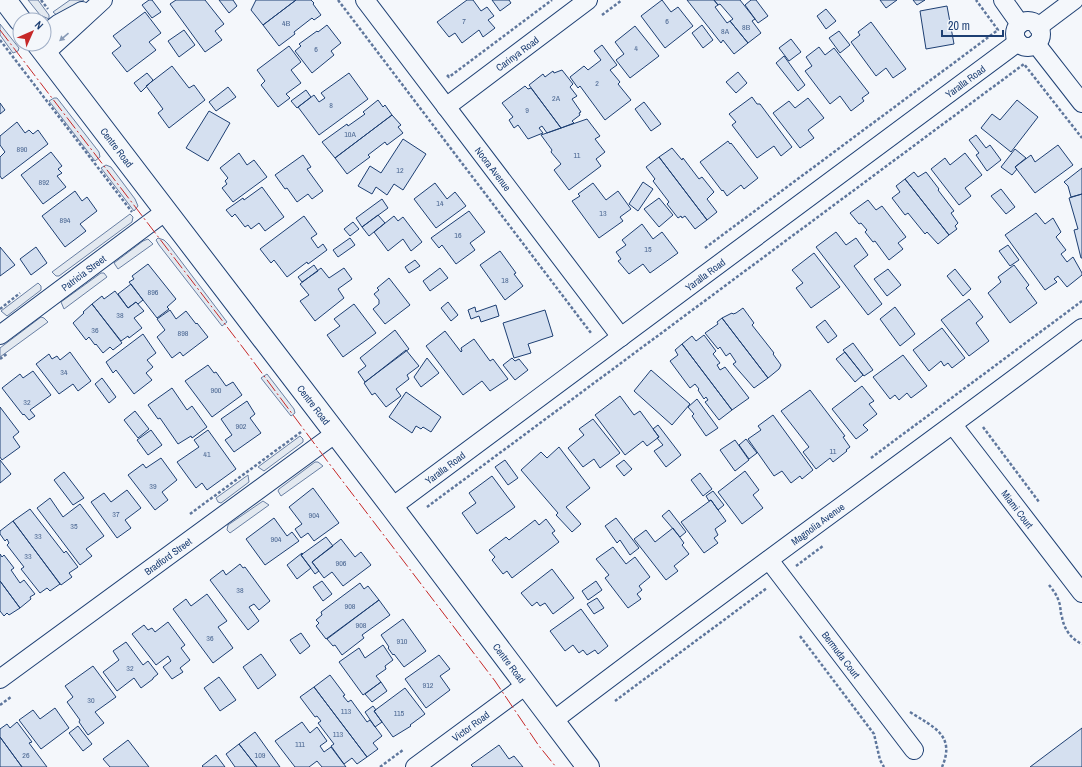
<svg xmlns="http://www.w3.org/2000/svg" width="1082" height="767" viewBox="0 0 1082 767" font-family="'Archivo Narrow',sans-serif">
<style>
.green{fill:#e3e9f0;stroke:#687fa3}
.building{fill:#d5e0f0;stroke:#1d3f73}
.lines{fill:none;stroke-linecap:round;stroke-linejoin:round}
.street-casing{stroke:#1d3f73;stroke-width:20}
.secondary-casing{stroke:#1d3f73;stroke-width:24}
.path{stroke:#5e769c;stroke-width:2.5;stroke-dasharray:3 2;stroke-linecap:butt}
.street{stroke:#f4f7fb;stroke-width:18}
.secondary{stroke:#f4f7fb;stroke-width:22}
.power{stroke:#c62828;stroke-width:1;stroke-dasharray:14 3 2 3;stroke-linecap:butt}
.oneway{fill:#889bb7}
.labels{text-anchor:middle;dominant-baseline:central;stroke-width:3;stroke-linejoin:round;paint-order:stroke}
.number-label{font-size:8px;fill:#4b6792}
.street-label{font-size:10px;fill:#1d3f73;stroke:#f4f7fb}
</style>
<rect width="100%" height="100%" fill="#f4f7fb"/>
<path class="green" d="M28,0h10l11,15v4l-9,-4z
M70,0h14l-25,17 -6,-5z
M0,24l19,24 -1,3 -5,2 -13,-18z
M54,98h3l42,54 1,5 -5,4 -46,-60z
M106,165l5,2 24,32 3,7 -4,5 -33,-43z
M130,214l3,3 -1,5 -73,54h-3l-4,-4z
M158,238l6,2 4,4 59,78 -5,4 -63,-81 -3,-5z
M148,239l5,5 -35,25 -4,-6 29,-22z
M101,273h3l3,4 -43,32 -3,-7z
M38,283l3,3v4l-34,26 -6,-5z
M41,317l3,1 4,4 -48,35v-9z
M267,374l27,35 1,4 -4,3 -30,-38z
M300,436l3,3v3l-39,29 -6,-4z
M315,462h3l5,4 -42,30 -3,-5 1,-2z
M248,475l1,7 -28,21 -3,-1 -2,-4z
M263,501l6,4 -39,28 -3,-3 1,-5z"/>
<path class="building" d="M149,0h3l9,12 -9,6 -10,-13z
M176,0h29l19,24 -9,7 7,9 -17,12 -35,-48z
M219,0h14l4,6 -8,7z
M256,0h40l-33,25 -12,-15z
M296,0h15l3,3 -1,1 8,11 -7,5 -2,-2 -18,14 1,2 -16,12 -16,-21z
M467,0h6l8,11 6,-4 7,9 -6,4 7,8 -12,9 -4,-7 -17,13 -7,-10 -6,4 -12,-15z
M492,0h17l2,3 -11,8z
M662,0l9,12 7,-5 15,19 -28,22 -24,-32z
M687,0h27l4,5 -3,2 12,16 3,-2 18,22 -14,11 -11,-14 -2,3z
M714,0h26l15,19 -3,2 9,12 -13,10 -18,-22 3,-2 -13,-15 -2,1z
M751,0h5l12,16 -10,7 -13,-18z
M880,0h17l-11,8z
M913,0h12l-8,5z
M947,6l7,38 -28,5 -6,-38z
M826,9l10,12 -10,8 -9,-13z
M145,12l16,21 -12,9 7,8 -29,22 -15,-19 9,-7 -8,-10z
M871,22l35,47 -13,9 -7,-10 -10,8 -25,-34 9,-7 -2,-3z
M327,25l14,18 -10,8 3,4 -22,18 -17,-22 6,-5 -2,-2 18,-13 1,1z
M702,25l11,15 -10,8 -11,-15z
M635,26l24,30 -29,22 -14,-18 8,-6 -9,-12z
M184,30l11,15 -16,12 -11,-16z
M839,31l11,14 -10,8 -11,-15z
M791,39l10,13 -12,9 -10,-13z
M602,45l15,20 -7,5 10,12 -2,2 13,16 -26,20 -25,-34 -2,2 -8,-11 14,-11 4,4 13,-10 -7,-9z
M289,46l12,16 -10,8 10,13 -15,11 4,4 -12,9 -17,-22 4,-4 -8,-11z
M819,47l6,8 9,-7 35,45 -7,5 2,3 -13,10 -11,-15 -10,8 -25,-33 7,-5 -6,-9z
M784,56l21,29 -7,6 -22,-28z
M172,66l17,22 5,-3 11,15 -36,28 -11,-15 5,-4 -17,-23z
M562,70l11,14 -3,3 7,9 -5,3 9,13 -2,1 1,2 -8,6 2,2 -13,5 -32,-43 14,-11 2,3 8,-6 1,2z
M738,72l9,11 -11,10 -10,-11z
M147,73l6,7 -12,12 -7,-9z
M349,73l19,26 -49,36 -21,-28 16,-12 5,7 6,-4 -4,-5z
M525,86l3,3 3,-1 30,40 -14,5 -5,-7 -3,2 4,5 -15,6 -10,-14 -4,3 -5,-8 4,-3 -11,-14z
M228,87l8,10 -20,14 -7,-9z
M306,90l5,7 -14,11 -6,-7z
M752,97l5,7h3l32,43 -11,9 -7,-10 -17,12 -25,-33 4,-3 -7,-8z
M808,98l16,20 -16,12 6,8 -14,10 -27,-35 16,-12 6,7z
M378,100l5,7 2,-2 7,10 -57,43 -13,-16 25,-18 1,2 17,-12 -2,-2z
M1017,100l21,17 -27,35 -30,-24 11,-14 8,6z
M644,102l17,22 -10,7 -16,-22z
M0,103l5,7 -5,4z
M209,111l21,12 -22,38 -22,-13z
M392,115l9,10 -3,2 5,6 -16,12 -2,-3 -17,13 2,2 -23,17 -12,-16z
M587,119l13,17 -5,3 10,13 -9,7 5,7 -32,24 -15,-20 7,-6 -10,-12 1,-2 -11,-15z
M17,122l8,11 4,-3 4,4 5,-4 10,14 -46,35 -2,-3v-19l5,-5 -5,-7v-9z
M976,135l10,13 4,-3 11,15 -14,11 -11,-16 3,-2 -10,-13z
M403,139l23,15 -23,36 -9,-6 -7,11 -11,-8 -4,7 -14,-8 12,-20 11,7z
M728,141l2,3 1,-1 27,35 -14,11 -3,-4 -14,11 -4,-6 -1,1 -22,-29z
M1058,145l15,20 -38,28 -20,-26 16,-12 4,7z
M672,148l10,12 1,-2 16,21 3,-2 12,15 -7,7 10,13 -10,8 -48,-63z
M1015,149l11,9 -11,9 2,2 -5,6 -11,-8z
M51,152l11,14 -4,3 4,4 -5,3 9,11 -23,17 -22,-29z
M239,153l8,12 7,-5 13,17 -34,25 -11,-14 5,-4 -2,-3 3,-3 -8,-10z
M965,153l17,22 -17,13 6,8 -12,9 -28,-36 14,-11 5,7z
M303,155l8,12 -4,2 16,22 -11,8 -4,-5 -11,8 -10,-14 -2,1 -10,-14z
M659,157l48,63 -12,9 -10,-13 -3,2 -1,-2 -3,2 -11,-14 2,-2 -16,-21 2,-2 -9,-12z
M1082,168v26l-11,3 -3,-11 -4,-4z
M914,172l4,5 8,-5 13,17 -1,1 16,21 -3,2 7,10 -3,3 2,3 -8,6 -44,-56z
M905,179l44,56 -11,9 -11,-12 -2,2 -17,-21 -3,2 -13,-17 8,-6 -4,-6z
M643,182l10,7 -15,22 -9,-7z
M435,183l12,16 8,-7 11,14 -30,22 -22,-29z
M593,183l13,17 12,-9 13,18 -11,8 3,4 -24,17 -27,-37 8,-5 -2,-2z
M262,187l22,30 -19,14 -6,-8 -8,6 -3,-4 -3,2 -10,-13 -3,3 -6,-7 17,-12 1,2z
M1001,189l14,18 -9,7 -15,-18z
M75,191l7,10 5,-4 10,14 -17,13 6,7 -21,16 -23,-31z
M1082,194v64h-1l-7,-28 4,-1 -9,-31z
M659,198l14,17 -14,12 -15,-18z
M382,199l6,9 -26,19 -6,-9z
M868,200l8,10 6,-4 24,31 -8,6 5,6 -14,11 -14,-19 -2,1 -8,-10 2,-2 -6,-7 -2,1 -9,-11z
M469,211l16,21 -15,11 5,7 -19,14 -14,-19 -3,3 -8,-10z
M1036,213l9,11 8,-6 8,14 -5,5 10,13 -5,4 6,8 6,-5 9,16v2l-15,12 -9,-11 -4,3 3,3 -12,8 -40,-55z
M378,215l7,8 -16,13 -7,-9z
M304,216l13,18 -6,4 7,10 5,-4 4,6 -19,14 -1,-2 -20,15 -13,-17 -3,3 -11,-14z
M394,216l4,5 5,-4 19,25 -11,9 -8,-12 -15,12 -14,-19z
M353,222l6,7 -9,7 -6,-7z
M642,224l11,15 9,-7 16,21 -28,20 -7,-9 -14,10 -11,-13 3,-2 -5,-7 10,-7 -4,-5z
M836,232l10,13 10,-7 12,17 -14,11 28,38 -14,11 -52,-68z
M350,238l5,7 -17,12 -5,-7z
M1008,245l11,15 -9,6 -11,-15z
M0,247l15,18 -15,11z
M36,247l11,16 -16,12 -11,-16z
M500,251l16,22 -2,1 9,12 -18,14 -25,-35z
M814,253l26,34 -29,21 -15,-20 7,-5 -11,-13z
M415,260l5,6 -11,7 -4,-6z
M148,264l28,35 -9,8 2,2 -12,9 -28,-36 5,-3 -2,-3z
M314,265l4,6 -16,11 -4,-5z
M1014,265l15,20 -3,3 11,15 -27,20 -22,-30 13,-11 -3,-5z
M321,268l8,10 15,-10 8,11 -14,10 6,9 -29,23 -15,-20 9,-6 -9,-11z
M440,268l8,10 -18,13 -7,-10z
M888,269l13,16 -14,11 -13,-17z
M955,269l16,20 -8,7 -16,-20z
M389,278l21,27 -25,19 -12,-15 6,-5v-4l-5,-6 5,-4 -2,-2z
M131,284l12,16 -5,4 -2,-2 -8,6 -10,-14z
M115,291l13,17 8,-6 8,9 -10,7 8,10 -13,10 -1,-2 -7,5 -29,-37 10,-8 2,3z
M969,299l14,18 -7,6 13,18 -20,15 -28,-36z
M448,302l10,13 -7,6 -10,-13z
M92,304l30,39 -9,7 -3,-3 -7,6 -7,-9 -1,1 -6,-8 -3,3 -13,-17 11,-10 -1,-1z
M354,304l22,29 -33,24 -16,-22 13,-9 -6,-7z
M496,305l3,11 -18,6 -2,-6 -8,3 -3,-9 7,-3 1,5z
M895,307l20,27 -15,12 -20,-27z
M743,308l11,15 -2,2 22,28 -1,1 8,11 -2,4 -11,9 -46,-60 10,-5 1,1 3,-1z
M170,310l6,9 10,-8 10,13 1,-1 11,14 -25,19 -3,-4 -8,6 -15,-21 8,-7 -8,-11z
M545,310l8,26 -25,8 3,9 -17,5 -11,-35z
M722,318l46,60 -14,10 -21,-24 3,-2 -6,-9 -4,3 -6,-9 -2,2 -13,-16 13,-9 -1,-2z
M825,320l12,16 -9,7 -12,-16z
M942,328l23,30 -13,10 -4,-5 -4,3 -3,-5 -12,10 -16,-21z
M395,330l14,19 -44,33 -7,-10 8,-6 -6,-8z
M445,331l16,21 1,-1 -1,-3 13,-9 16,22 3,-2 15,20 -18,12 -8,-10 -19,14 -37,-49z
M143,334l13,19 -9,7 6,7 -7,6 6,7 -18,14 -18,-24 -3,3 -7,-11z
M704,335l12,16 -3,3 7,9 -3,2 3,5 5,-3 24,31 -17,12 -50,-66 10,-8 4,5z
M853,343l20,27 -9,6 -21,-26z
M682,344l50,66 -13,10 -14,-18 3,-2 -2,-3 -2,2 -6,-9 1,-1 -4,-5 -5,4 -20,-27 8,-6 -3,-5z
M406,350l13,16 -12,9 2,4 -13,10 5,7 -15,11 -11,-14 -3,2 -8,-12z
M70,352l21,29 -13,10 -5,-7 -14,10 -23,-30 13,-10 3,5 5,-3 3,4z
M845,352l18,23 -8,7 -19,-23z
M903,355l24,31 -16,12 -4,-5 -8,7 -4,-5 -5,4 -17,-22z
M427,358l12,15 -18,14 -7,-10z
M512,358l3,3 4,-2 9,11 -13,10 -12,-15z
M208,365l6,8 2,-1 10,14 7,-4 9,13 -30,22 -27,-36z
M651,370l39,34 -18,21 -38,-34z
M33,371l18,24 -21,15 5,6 -6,4 -5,-6 -1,1 -21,-27 18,-14 3,4z
M102,378l14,19 -7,6 -14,-19z
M862,386l12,15 -5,3 8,10 -14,11 5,5 -12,9 -24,-30z
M172,388l15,22 5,-4 15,21 -15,11 -1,-2 -13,8 -18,-26 -2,1 -10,-14z
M810,390l35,46 -2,1 7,10 -4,3 1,1 -14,11 -3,-4 -14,11 -13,-17 6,-5 -28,-36z
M406,392l35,25 -10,15 -8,-5 -2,2 -5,-3 -4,7 -23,-16z
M620,396l14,19 6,-4 19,26 -12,9 -4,-5 -18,14 -30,-40z
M697,399l21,29 -12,8 -14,-20 2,-2 -6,-7z
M247,401l8,13 -5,4 11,15 -27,19 -9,-12 7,-5 -11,-16z
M0,407l19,25 -6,5 7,10 -18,13 -2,-3z
M135,411l14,18 -11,9 -14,-18z
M773,415l40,55 -11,9 -2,-3 -9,7 -9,-12 -8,5 -26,-37 13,-9 -3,-4z
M593,419l27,34 -20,15 -6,-9 -11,8 -15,-19 16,-13 -5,-6z
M658,425l23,30 -15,12 -12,-16 9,-6 -6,-7 2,-1 -6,-8z
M151,430l11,15 -14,10 -11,-15z
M208,430l28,39 -29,21 -5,-7 -6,5 -19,-26 22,-15 -5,-7z
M746,439l11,14 -8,6 -10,-14z
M735,440l14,20 -14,11 -15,-21z
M559,447l31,41 -24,19 15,17 -9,8 -16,-17 2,-2 -37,-43 20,-18 6,6z
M161,458l16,22 -15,12 6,8 -13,10 -27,-35 15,-11 3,4z
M0,460l11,14 -11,9z
M505,460l13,18 -10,7 -13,-18z
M624,460l8,9 -8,7 -8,-10z
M745,471l14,19 -6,5 10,13 -21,16 -24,-32z
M64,472l20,26 -11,7 -19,-25z
M700,473l12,16 -9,7 -12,-16z
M492,476l23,31 -38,27 -15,-21 14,-10 -7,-10z
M313,488l26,35 -25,18 -6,-8 -7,5 -6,-9 7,-5 -13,-17z
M127,490l14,18 -16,12 6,8 -14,10 -26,-36 13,-9 7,9z
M713,491l11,14 -6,5 -7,-10 -2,1 -3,-5z
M50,498l13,19 17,-13 24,32 -18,13 6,7 -12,9 -43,-57z
M711,500l15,21 -11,8 3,6 -4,3 4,5 -14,10 -23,-31z
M30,509l34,44 2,-2 12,16 -9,6 3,4 -11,8 -48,-64z
M669,510l17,22 -6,5 -18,-21z
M274,518l13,18 5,-4 7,9 -34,24 -19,-26z
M616,518l23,30 -9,7 -10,-15 -3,3 -12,-17z
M546,519l9,12 -3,2 7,9 -47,36 -5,-7 -4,3 -11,-14 3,-3 -6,-7 17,-13 3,3 26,-20 4,5z
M13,521l47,63 -10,7 -3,-3 -7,5 -19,-24 3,-2 -17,-22 2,-2 -2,-4 -2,2 -5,-7v-3z
M673,528l11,15 -2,2 7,9 -15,12 4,5 -12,9 -32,-41 12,-9 9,12z
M326,537l7,9 -21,16 7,9 -4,3 -14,-19z
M341,539l14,18 6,-5 10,13 -28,21 -11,-14 -8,6 -12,-16z
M613,547l13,17 9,-7 15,20 -11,9 3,4 -5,4 4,5 -13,9 -23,-30 4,-3 -13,-16z
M302,553l1,1 -2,1 10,13 -14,11 -10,-14z
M0,554l2,3 2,-2 10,13 -3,2 9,13 4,-3 11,14 -5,3 1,2 -11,9 -20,-27z
M240,564l3,4 2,-1 25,34 -11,9 -5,-6 -5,3 10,14 -11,9 -38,-50 13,-10 3,5z
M552,569l22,29 -21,16 -8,-11 -5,3 -3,-4 -5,4 -11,-13z
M0,581l20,27 -11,7 -2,-2 -3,3 -4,-5z
M322,581l10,13 -9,7 -10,-14z
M596,581l6,9 -14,10 -6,-9z
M360,583l4,6 4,-3 11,14 -53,39 -10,-13 3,-3 -3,-3 6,-5 -1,-3z
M207,594l20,27 -9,6 15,21 -20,15 -40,-54 13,-10 5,7z
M597,598l7,10 -10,6 -7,-10z
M379,600l11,15 -28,20 2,3 -22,17 -7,-10 -2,1 -6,-7z
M581,609l27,37 -10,8 -3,-4 -8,5 -4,-5 -4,3 -6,-8 -8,6 -15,-20z
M403,619l23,32 -22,16 -10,-13 -1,1 -5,-7 1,-1 -8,-12z
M168,622l17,23 -4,3 9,12 -10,8 3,4 -11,7 -9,-12 8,-6 -3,-5 -12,9 -24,-31 12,-9 4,5 4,-2 3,4z
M301,633l9,13 -10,8 -10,-14z
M126,642l17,23 5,-4 10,13 -5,4v1l-12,9 -7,-10 -17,13 -14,-19 16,-12 -6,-9z
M383,645l10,15 -8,6 1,3 -10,7 5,6 -18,13 -24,-33 20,-14 6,10z
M261,654l15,21 -18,14 -15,-22z
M439,655l11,14 -10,7 10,14 -24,18 -21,-29z
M93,666l23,31 -21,15 9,11 -16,12 -9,-13 1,-2 -13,-18 6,-5 -8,-11z
M330,675l15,20 -2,1 5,6 3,-2 16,22 3,-2 12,16 -9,7 5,6 -11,8 -53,-70z
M219,677l17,23 -16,11 -16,-23z
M381,682l6,9 -15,11 -7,-8z
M314,687l53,70 -10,7 -5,-6 -8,6 -13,-18 3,-2 -16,-21 3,-2 -4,-5 -2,1 -15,-20z
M405,688l20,26 -15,11 1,1 -18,11 -19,-26z
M373,706l3,4 -2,1 8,11 -7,5 -10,-15z
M55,708l14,20 -28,21 -22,-29 14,-10 7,9z
M17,722l15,20 -3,1 18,24h-25l-22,-30v-8l7,-5 3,4z
M302,722l8,11 7,-6 10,14 -7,5 4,6 7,-5 15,20h-24l-5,-6 -8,6h-14l-20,-26z
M78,726l14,18 -9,7 -14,-18z
M1082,728v39h-52z
M255,732l25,35h-23l-18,-23z
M0,737l22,30h-22z
M128,740l21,27h-39l-7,-8z
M239,744l18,23h-22l-9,-13z
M499,745l10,14 5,-3 9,11h-50l-2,-2z
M216,755l9,12h-22l-1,-1z"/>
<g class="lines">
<defs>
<g id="street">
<path id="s1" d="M365,0l256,337"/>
<path d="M1003,0l17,24"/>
<circle cx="1028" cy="34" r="13"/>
<path d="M1038,27l36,-27"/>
<path d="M44,35l14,-11 24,-13"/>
<path d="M1036,44l46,59"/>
<path d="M45,53l21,-19 37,-34"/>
<path id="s2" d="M446,107l142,-107"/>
<path id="s3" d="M0,335l166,-124"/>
<path id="s4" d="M953,425l129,168"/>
<path id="s5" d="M392,507l626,-465"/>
<path id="s6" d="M769,560l145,190"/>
<path id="s7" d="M0,679l336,-246"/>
<path id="s8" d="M553,721c175,-134 354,-261 529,-393"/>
<path id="s9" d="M415,767l111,-82"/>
</g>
<g id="secondary">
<path d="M5,0l15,20"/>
<path id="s10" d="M38,44l354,463 196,260"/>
</g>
</defs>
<use href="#street" class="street-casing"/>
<use href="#secondary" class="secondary-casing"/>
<path class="path" d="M41,0l7,9
M338,0l253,333 -1,1
M602,15l20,-15
M0,40l132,172
M447,75l2,2 103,-77
M705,248l293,-218 -22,-30
M0,309l20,-16
M0,359l8,-6
M983,427l56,75
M871,458l211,-157
M427,507l597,-443 58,74
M190,514l111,-82
M796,566l27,-20
M1049,585c4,5 8,10 10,17 2,5 1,10 3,15 2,12 9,22 20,27
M800,636l74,98 6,26 4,7
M615,701l152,-113
M0,705l11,-8
M910,712c23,15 46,23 32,55
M380,767l23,-17"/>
<use href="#street" class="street"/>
<use href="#secondary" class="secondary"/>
<path class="power" d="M0,30l247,323 81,109 167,219 44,65 17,21"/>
</g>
<defs><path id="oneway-solid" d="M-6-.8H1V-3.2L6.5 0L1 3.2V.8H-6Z"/></defs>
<use class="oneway" href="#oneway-solid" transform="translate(64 37) rotate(139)"/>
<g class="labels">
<g class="number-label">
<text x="464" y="21">7</text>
<text x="667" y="21">6</text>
<text x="286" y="23">4B</text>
<text x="746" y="27">8B</text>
<text x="725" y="31">8A</text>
<text x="636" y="48">4</text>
<text x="316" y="49">6</text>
<text x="597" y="83">2</text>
<text x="556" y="98">2A</text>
<text x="331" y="105">8</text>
<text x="527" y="110">9</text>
<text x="350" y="134">10A</text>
<text x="22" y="149">890</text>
<text x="577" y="155">11</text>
<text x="400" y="170">12</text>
<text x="44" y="182">892</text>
<text x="440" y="203">14</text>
<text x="603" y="213">13</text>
<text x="65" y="220">894</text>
<text x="458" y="235">16</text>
<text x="648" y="249">15</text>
<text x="505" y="280">18</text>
<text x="153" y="292">896</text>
<text x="120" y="315">38</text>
<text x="95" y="330">36</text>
<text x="183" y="333">898</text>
<text x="64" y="372">34</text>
<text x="216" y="390">900</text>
<text x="27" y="402">32</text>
<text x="241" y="426">902</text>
<text x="833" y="451">11</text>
<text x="207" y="454">41</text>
<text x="153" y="486">39</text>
<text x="116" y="514">37</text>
<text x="314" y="515">904</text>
<text x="74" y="526">35</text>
<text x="38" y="536">33</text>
<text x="276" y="539">904</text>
<text x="28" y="556">33</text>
<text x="341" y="563">906</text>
<text x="240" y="590">38</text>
<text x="350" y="606">908</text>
<text x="361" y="625">908</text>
<text x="210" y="638">36</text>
<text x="402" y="641">910</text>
<text x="130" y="668">32</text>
<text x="428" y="685">912</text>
<text x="91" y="700">30</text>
<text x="346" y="711">113</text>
<text x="399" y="713">115</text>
<text x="338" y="734">113</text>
<text x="300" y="744">111</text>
<text x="26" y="755">26</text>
<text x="260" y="755">109</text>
</g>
<g class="street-label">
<text stroke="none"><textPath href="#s2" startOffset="89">Carinya Road</textPath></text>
<text stroke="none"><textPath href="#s5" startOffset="714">Yaralla Road</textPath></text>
<text stroke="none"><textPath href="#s10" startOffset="130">Centre Road</textPath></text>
<text stroke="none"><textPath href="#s1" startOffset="212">Noora Avenue</textPath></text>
<text stroke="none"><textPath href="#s3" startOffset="104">Patricia Street</textPath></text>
<text stroke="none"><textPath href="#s5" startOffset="390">Yaralla Road</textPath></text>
<text stroke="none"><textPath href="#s10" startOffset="454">Centre Road</textPath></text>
<text stroke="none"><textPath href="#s5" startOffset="66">Yaralla Road</textPath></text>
<text stroke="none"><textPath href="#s4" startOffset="106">Miami Court</textPath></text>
<text stroke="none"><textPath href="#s8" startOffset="330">Magnolia Avenue</textPath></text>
<text stroke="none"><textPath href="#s7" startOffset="208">Bradford Street</textPath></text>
<text stroke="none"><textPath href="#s6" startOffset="119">Bermuda Court</textPath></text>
<text stroke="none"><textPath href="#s10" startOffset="778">Centre Road</textPath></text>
<text stroke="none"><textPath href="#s9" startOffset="69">Victor Road</textPath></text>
</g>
</g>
<g transform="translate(32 32) rotate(45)"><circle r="19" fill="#f4f7fb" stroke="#9eadc5"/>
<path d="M0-3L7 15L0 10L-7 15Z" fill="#c62828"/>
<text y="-6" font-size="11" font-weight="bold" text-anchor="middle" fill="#1d3f73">N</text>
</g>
<path d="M942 30v6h61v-6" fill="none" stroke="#1d3f73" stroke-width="2"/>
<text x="948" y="30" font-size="12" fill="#1d3f73" stroke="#f4f7fb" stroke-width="3" paint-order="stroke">20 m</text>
</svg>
